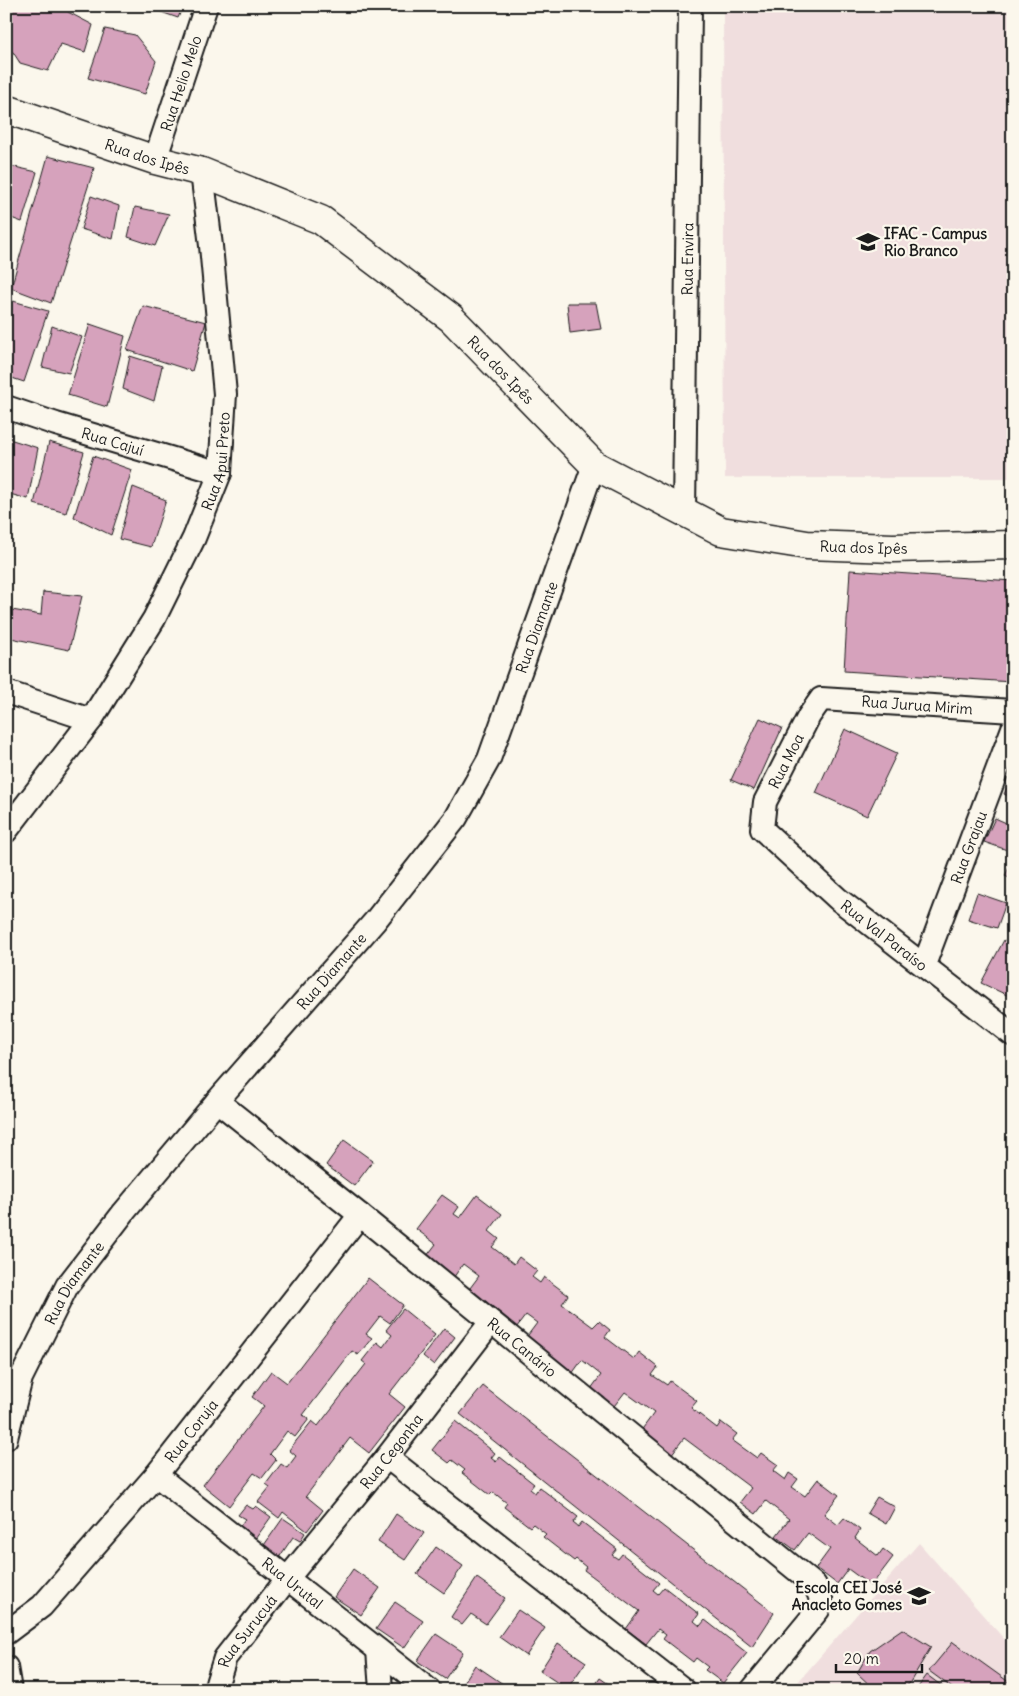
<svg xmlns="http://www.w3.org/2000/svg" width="1019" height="1696" viewBox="0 0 1019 1696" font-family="Delius,sans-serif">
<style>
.built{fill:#f0dede}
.building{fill:#d6a2bc;stroke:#1c1c1c}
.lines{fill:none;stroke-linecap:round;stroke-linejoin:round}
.minor-casing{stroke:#1c1c1c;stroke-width:26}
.tertiary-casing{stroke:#1c1c1c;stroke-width:31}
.minor{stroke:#fbf7ec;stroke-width:22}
.tertiary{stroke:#fbf7ec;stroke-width:28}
.labels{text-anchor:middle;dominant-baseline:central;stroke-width:4.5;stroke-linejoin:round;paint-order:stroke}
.street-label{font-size:15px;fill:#1c1c1c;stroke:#fbf7ec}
.poi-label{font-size:15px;font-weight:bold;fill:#1c1c1c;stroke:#fbf7ec;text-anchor:start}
</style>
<rect width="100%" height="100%" fill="#fbf7ec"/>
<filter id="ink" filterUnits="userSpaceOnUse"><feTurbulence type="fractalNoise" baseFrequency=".02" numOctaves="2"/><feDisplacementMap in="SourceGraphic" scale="10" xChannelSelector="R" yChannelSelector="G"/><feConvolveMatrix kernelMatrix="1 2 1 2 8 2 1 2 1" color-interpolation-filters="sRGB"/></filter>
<g filter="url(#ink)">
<path class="built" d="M723,6h290v472h-288z
M919,1543l94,106v41h-222z"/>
<path class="building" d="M6,6h63l-1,6 25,13 -8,27 -24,-8 -13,27 -28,-8 -7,-11 -7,-3z
M144,6h39l-5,12z
M105,29l30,6 21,26 -11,33 -57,-16z
M48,156l46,12 -43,135 -40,-15z
M6,165l31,7 -15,50 -16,-6z
M91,196l28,10 -6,33 -32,-10z
M135,207l34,7 -14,32 -27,-9z
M6,299l42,12 -24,71 -18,-6z
M567,303h29l5,26 -31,4z
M143,306l63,16 -14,49 -65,-21z
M90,324l35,12 -18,71 -39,-12z
M52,326l30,11 -13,36 -27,-6z
M130,356l32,10 -8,35 -31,-12z
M6,438l32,10 -10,51 -22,-6z
M49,442l35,10 -18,61 -32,-9z
M93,456l39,14 -21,65 -37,-18z
M133,487l33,13 -15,47 -32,-8z
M850,570l163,11 -1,101 -168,-11z
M43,592l39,4 -13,54 -63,-13v-28l35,6z
M760,718l22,10 -28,62 -23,-10z
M845,729l52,24 -30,63 -51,-23z
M1013,776v22l-9,-4z
M995,818l18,8v21l-3,4 -26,-9z
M1013,859v21l-8,-4z
M977,893l29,10 -9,25 -29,-9z
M1004,940l9,4v43l-4,9 -28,-13z
M344,1140l29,21 -19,25 -28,-21z
M442,1195l17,12 -5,7 6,4 17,-23 25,19 -13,17 10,8 -7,8 22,17 5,-7 18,14 -5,6 8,6 4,-6 24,18 -6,9 31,23 6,-6 11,9 -5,7 29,22 5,-7 19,15 -6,8 15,10 3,-4 27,20 -6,7 26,20 4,-6 16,12 -5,6 25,18 4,-5 17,12 -5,6 12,9 4,-7 9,6 -6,8 13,9 13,-17 21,16 -15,19 14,11 6,-7 16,12 -5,8 23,18 5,-7 10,8 -22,29 -23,-17 -11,15 -21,-16 14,-19 -22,-16 -13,17 -19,-14 13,-17 -23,-18 -10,13 -16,-12 11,-14 -67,-50 -13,17 -31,-23 14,-19 -29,-21 -14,18 -23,-17 13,-18 -19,-15 -13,18 -47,-35 15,-20 -11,-8 -13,17 -49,-36 15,-20 -16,-12 -12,17 -28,-20 13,-17 -20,-15z
M368,1278l35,27 -13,18 -10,-7 -14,18 6,4 -14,17 -6,-4 -49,64 6,4 -14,18 -8,-6 -17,23 6,6 -14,18 -8,-5 -25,33 -26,-21 61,-79 -12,-9 19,-26 16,12z
M403,1309l32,26 -46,59 16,13 -36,46 -19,-15 -44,58 17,14 -16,21 -24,-19 -4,6 -21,-16 12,-15 -4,-3 15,-20 6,4 9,-12 -7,-6 23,-29 6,5 48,-62 -4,-3 15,-19 6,5 9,-12 -6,-5z
M444,1328l11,9 -21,28 -11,-9z
M483,1386l291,227 -22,34 -292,-233z
M455,1421l40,32 -4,5 5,4 4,-5 34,27 -4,5 5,4 4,-6 39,30 -5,6 5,4 4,-5 35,27 -5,6 6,4 4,-5 37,29 -6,7 5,4 6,-7 35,27 -5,7 6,5 5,-6 42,33 -24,30 -18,-13 3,-3 -12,-9 -3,4 -30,-23 3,-4 -8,-6 -12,15 -20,-15 13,-18 -55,-41 2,-3 -10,-8 -2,2 -31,-24 3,-3 -13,-10 -3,3 -26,-20 3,-4 -14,-11 -3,3 -28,-22 3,-3 -13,-10 -3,3 -17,-13z
M877,1497l18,10 -9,17 -19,-11z
M246,1505l7,4 3,-3 15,11 -18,25 -16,-12 8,-11 -7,-4z
M396,1514l28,19 -19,27 -27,-18z
M283,1518l22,15 -5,8 -7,-4 -15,22 -16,-11z
M436,1547l27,19 -19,27 -27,-19z
M353,1569l27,19 -19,27 -27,-18z
M477,1578l28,20 -19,26 -15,-10 -9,11 -11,-8z
M395,1602l28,19 -19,27 -28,-19z
M518,1610l27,18 -19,28 -27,-19z
M902,1629l29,18 -22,37 -10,6h-24l-18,-17 13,-22z
M436,1634l27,18 -18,27 -28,-18z
M953,1642l53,38 7,6v4h-58l-26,-19z
M558,1643l28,19 -19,27 -27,-18z
M475,1665l28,19 -4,6h-40z
M927,1675l20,15h-31z
M600,1678l17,12h-25z"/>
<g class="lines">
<defs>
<g id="minor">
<path id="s1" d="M155,160l51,-154"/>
<path id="s2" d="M6,407l50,17 164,49"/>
<path id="s3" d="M684,513l6,-507"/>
<path d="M6,692l85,28"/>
<path id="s4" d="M1013,711l-192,-12 -12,17 -44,86 -3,27 76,70 175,136"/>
<path id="s5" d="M6,831l85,-111 63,-101 40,-81 26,-65 5,-79 -14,-148 -9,-74"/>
<path id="s6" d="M924,965l89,-237"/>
<path id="s7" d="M217,1101l143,114 455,370 6,14 -3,11 -66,80"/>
<path id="s8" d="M6,1438l15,-60 46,-92 57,-74 93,-111 158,-180 81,-103 33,-59 105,-294"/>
<path d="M387,1457l297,233"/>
<path id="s9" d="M156,1475l273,215"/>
<path id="s10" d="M6,1633l36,-27 114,-131 204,-260"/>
<path d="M378,1650l3,40"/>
<path d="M6,1667l4,23"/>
<path id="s11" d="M215,1690l10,-32 62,-79 100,-122 104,-135"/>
</g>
<g id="tertiary">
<path id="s12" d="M6,109l149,51 47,12 119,48 130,98 143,147 127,66 86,14 86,3 120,-3"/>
</g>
</defs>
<use href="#minor" class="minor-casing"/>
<use href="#tertiary" class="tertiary-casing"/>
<use href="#minor" class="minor"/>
<use href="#tertiary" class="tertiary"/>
</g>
</g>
<defs>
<symbol id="university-bare" viewBox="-9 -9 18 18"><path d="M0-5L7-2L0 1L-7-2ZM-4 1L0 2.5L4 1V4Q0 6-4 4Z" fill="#1c1c1c" stroke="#fbf7ec" stroke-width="2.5" paint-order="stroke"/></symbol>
<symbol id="school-bare" viewBox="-9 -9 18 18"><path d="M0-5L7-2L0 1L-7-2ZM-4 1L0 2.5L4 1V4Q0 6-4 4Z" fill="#1c1c1c" stroke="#fbf7ec" stroke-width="2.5" paint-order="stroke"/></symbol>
</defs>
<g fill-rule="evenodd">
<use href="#university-bare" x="852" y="226" width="32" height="32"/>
<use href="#school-bare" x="903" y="1580" width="32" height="32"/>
</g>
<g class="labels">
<g class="street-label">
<text stroke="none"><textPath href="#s1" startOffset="81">Rua Helio Melo</textPath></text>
<text stroke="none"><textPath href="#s12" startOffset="149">Rua dos Ipês</textPath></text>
<text stroke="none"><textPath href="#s3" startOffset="254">Rua Envira</textPath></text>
<text stroke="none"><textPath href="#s12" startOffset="569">Rua dos Ipês</textPath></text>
<text stroke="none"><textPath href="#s2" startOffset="112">Rua Cajuí</textPath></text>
<text stroke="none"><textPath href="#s5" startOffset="430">Rua Apui Preto</textPath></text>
<text stroke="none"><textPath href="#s12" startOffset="989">Rua dos Ipês</textPath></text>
<text stroke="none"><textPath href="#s8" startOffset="981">Rua Diamante</textPath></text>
<text transform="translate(917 705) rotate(4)">Rua Jurua Mirim</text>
<text transform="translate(786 761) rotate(-63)">Rua Moa</text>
<text stroke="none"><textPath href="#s6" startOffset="126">Rua Grajau</textPath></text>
<text stroke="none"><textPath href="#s4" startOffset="499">Rua Val Paraíso</textPath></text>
<text stroke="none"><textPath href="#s8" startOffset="576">Rua Diamante</textPath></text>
<text stroke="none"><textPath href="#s8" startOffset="171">Rua Diamante</textPath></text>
<text stroke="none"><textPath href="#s7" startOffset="392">Rua Canário</textPath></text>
<text stroke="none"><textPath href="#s10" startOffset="275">Rua Coruja</textPath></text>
<text stroke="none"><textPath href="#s11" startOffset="299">Rua Cegonha</textPath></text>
<text stroke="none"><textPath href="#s9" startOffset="174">Rua Urutal</textPath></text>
<text stroke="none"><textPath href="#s11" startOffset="68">Rua Surucuá</textPath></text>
</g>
<g class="poi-label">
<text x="884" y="233">IFAC - Campus<tspan x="884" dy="17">Rio Branco</tspan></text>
<text x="902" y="1587" text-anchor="end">Escola CEI José<tspan x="902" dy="17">Anacleto Gomes</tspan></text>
</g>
</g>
<rect width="1019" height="1696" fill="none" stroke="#fbf7ec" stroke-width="25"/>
<rect x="12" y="12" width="994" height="1671" fill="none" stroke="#1c1c1c" stroke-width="2" filter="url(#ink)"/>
<path d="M836 1664v8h86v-8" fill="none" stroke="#1c1c1c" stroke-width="2.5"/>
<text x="844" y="1664" font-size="15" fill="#1c1c1c" stroke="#fbf7ec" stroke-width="4" paint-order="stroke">20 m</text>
</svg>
